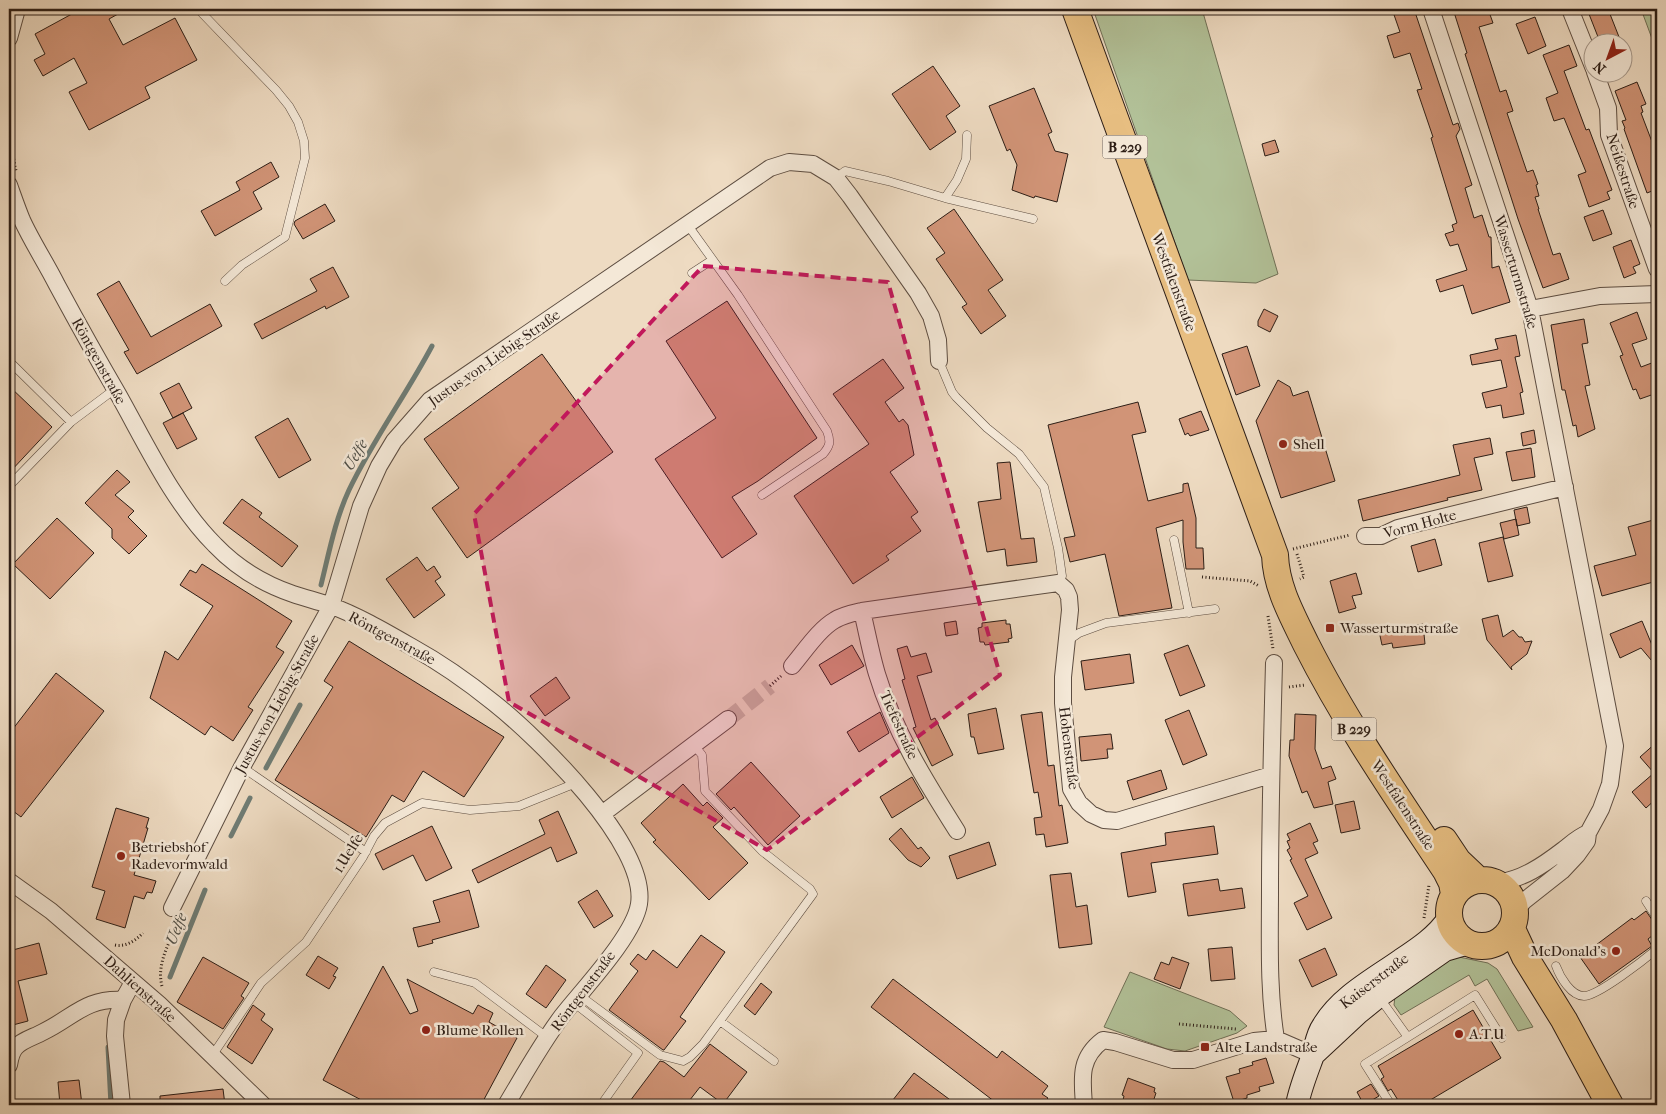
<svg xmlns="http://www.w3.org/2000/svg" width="1666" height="1114" viewBox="0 0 1666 1114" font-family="'IM FELL French Canon',serif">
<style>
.green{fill:#b2c198;stroke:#707057}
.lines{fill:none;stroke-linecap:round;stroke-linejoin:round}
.stream{stroke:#6e7c75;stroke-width:5}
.building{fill:#d19477;stroke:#2d1e16}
.minor-tunnel{stroke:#c7b5a0;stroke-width:16;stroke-dasharray:16 8;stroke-linecap:butt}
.service-casing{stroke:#5d4d41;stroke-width:9}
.minor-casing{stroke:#5d4d41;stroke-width:18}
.secondary-casing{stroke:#2d1e16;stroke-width:24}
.primary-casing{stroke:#2d1e16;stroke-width:28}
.path{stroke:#2d1e16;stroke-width:3;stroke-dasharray:1 2.5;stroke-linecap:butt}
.service{stroke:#f4e8d7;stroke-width:8}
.minor{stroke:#f4e8d7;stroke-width:16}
.secondary{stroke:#f4e8d7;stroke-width:22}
.primary{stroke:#e7be81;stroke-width:26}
.marked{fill:#c2185b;fill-opacity:0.2;stroke:#c2185b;stroke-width:4;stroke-dasharray:10 6;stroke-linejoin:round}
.poi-dot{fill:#8f2418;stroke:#f4e8d7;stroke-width:2}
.labels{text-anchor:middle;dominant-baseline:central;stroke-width:5;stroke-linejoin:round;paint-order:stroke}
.shield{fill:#f4e8d7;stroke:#695b50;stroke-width:1}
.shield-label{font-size:14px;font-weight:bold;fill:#2d1e16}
.street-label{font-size:15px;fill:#2d1e16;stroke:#f4e8d7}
.poi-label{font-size:15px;fill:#2d1e16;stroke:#f4e8d7;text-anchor:start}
.water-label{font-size:16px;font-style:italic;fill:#4d4d46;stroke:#f4e8d7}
</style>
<rect width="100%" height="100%" fill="#eedbc2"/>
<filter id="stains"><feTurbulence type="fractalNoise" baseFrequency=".004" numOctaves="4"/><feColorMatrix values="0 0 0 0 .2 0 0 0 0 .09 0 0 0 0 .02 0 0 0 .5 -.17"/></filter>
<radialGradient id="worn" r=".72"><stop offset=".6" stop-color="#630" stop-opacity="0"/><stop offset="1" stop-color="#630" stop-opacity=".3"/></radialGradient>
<path class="green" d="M1093,9h109l76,265 -22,9 -68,-3z
M1641,9h16v43z
M1459,957l29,6 9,6 36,58 -15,4 -31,-52 -12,7 -6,-11 -68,40 -7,-10 1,-9 52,-36z
M1130,972l100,39 17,15 -10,7 -52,18 -18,-2 -63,-22z"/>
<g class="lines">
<path class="stream" d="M321,585c8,-32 14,-65 28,-95 24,-50 57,-95 83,-144
M266,768l34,-63
M231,836l19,-38
M170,977l35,-87
M108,1047l3,58"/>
</g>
<path class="building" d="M81,9h46l-18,10 14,26 52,-27 22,42 -52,27 5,11 -61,32 -20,-38 18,-9 -13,-25 -31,18 -9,-16 11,-6 -10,-20z
M1392,9h22l39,116 5,-2 2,6 -4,7 16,49 -7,3 9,30 8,-3 7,22h2l1,31 7,-2 11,36 -38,12 -9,-29 -23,7 -4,-12 31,-10 -9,-26 -8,2 -5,-12 9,-3 -2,-6 5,-2 -26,-85 2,-1 -16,-47 5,-1 -12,-36 -16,5 -7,-22 13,-4z
M1453,9h35l5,14 -14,4 21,65 6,-2 7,21 -6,2 20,59 6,-2 5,14 -2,1 3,11 -4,1 4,12h-1l15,46 7,-2 9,26 -26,9 -25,-69 -53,-165 2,-1z
M1587,9h21l13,33h-21z
M1535,17l11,29 -18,8 -12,-30z
M1569,45l8,21 -13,5 22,59 3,-1 23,61 -5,2 3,7 -21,8 -11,-32 8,-3 -22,-54 -10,3 -8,-23 12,-5 -15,-38z
M933,66l27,40 -14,10 10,16 -26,18 -38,-56z
M1637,82l9,22 -5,2 2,6 -2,1 13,34 -2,1 5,14v27l-10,4 -23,-64 1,-1 -3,-7 4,-1 -11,-29z
M1034,88l18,44 -4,2 7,17 13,3 -11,48 -22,-6 -1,2 -22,-8 5,-25 -7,-16 -3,2 -18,-45z
M1275,140l4,12 -14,4 -3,-12z
M271,162l8,15 -26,15 9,17 -47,27 -14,-25 39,-21 -4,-8z
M325,204l10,17 -32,18 -9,-15 1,-3z
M954,209l49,71 -15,10 18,26 -25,18 -19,-27 5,-3 -31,-45 9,-6 -18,-25z
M1603,210l9,24 -19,7 -9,-24z
M1631,240l9,24 -7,3 3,6 -12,5 -11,-31z
M333,267l16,30 -23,12 -1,-3 -63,33 -8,-15 63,-33 -7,-12z
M119,281l32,56 59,-33 12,22 -85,48 -13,-22 5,-2 -32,-56z
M727,301l90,137 -59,43 -26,16 25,37 -35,24 -67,-99 61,-41 -50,-77z
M1264,309l14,7 -8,16 -12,-6v-5z
M1637,312l10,27 -15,5 9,23 16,-6v32l-17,6 -4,-10 -3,1 -13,-34 3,-1 -13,-32z
M1584,319l4,24 -6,1 8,41 -5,1 10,43 -17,8 -2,-12 -3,1 -8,-36h-3l-11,-65z
M1516,335l4,21 -5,1 8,35 -3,1 4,21 -21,4 -2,-13 -15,3 -4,-15 25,-6 -6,-27 -29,5 -2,-10 28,-6 -3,-10z
M1247,346l13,40 -24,9 -14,-41z
M542,354l71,98 -146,106 -35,-50 27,-20 -35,-49z
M883,359l21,29 -19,14 14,20 4,-3 5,6 6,30 -24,17 28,40 -7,5 10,14 -35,25 3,4 -36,24 -59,-88 75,-52 -36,-50z
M1278,380l12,7 3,9 15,-5 27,90 -54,17 -25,-77z
M179,383l13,25 -19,10 -13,-25z
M9,386l43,41 -43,46z
M1138,402l8,30 -14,3 16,66 35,-9v-8l5,-1 8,35v30h7l1,21h-18l-3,-27v-22l-27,8 16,80 -53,8 -14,-62 -35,8 -6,-24 11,-2 -27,-111z
M1201,411l8,19 -19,6 -2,-3 -3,2 -6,-16z
M183,413l14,26 -20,10 -14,-26z
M288,418l23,42 -32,18 -24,-41z
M1534,430l2,13 -13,3 -2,-13z
M1490,438l3,16 -19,4 8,32 -35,8 1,2 -85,21 -5,-21 102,-25 -7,-30z
M1531,448l4,29 -23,4 -6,-29z
M1010,462l11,77 13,-1 3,24 -30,4 -2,-17 -18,3 -9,-50 23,-3 -4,-36z
M117,470l13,12 -15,13 19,16 -6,6 19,19 -18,18 -17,-16v-9l-27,-26z
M242,499l20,14 -3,4 39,29 -16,21 -59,-44z
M1527,507l3,16 -13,3 -3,-16z
M57,518l37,35 -44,46 -37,-35z
M1516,519l3,16 -15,4 -4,-16z
M1657,519v62l-55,15 -8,-30 42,-11 -8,-28z
M1503,537l10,39 -25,6 -9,-39z
M1435,539l7,26 -24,7 -7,-26z
M417,557l10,14 7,-5 7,11 -6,4 10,14 -31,23 -28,-39z
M202,564l90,57 -16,26 8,5 -36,55 5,3 -20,31 -22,-15 -6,9 -55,-37 15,-47 13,9 35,-54 -33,-21 10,-15 6,3z
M1356,573l6,21 -10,2 4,12 -17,5 -9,-32z
M1498,615l5,22 10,-7 6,7h3l3,5 7,-1 -5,13 -16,13 1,3 -25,-30 -5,-21z
M1006,620v4h4l2,14 -4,1 1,3 -24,3 -1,-3h-4l-2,-14 4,-1v-4z
M956,621l2,13 -12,2 -2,-13z
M1642,621l15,36v10l-16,-19 -21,10 -10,-24z
M1423,624l2,20 -32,4 -1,-5 -10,2 -3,-14z
M349,641l155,96 -40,60 -41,-26 -19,31 -12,-7 -26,42 -91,-57 58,-93 -9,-6z
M852,645l12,21 -33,19 -12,-20z
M1188,645l17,41 -25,10 -16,-42z
M907,646l4,11 15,-4 6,19 -15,4 14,44 4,-2 18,37 -21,11 -19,-38 3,-1 -14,-47 3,-1 -8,-30z
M1130,654l4,29 -49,7 -4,-29z
M56,673l48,38 -83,106 -12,-9v-74z
M556,677l14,21 -25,18 -15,-20z
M996,708l8,41 -26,5 -4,-17h-3l-3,-23z
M1189,710l18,45 -24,10 -18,-45z
M880,712l9,21 -30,19 -12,-20z
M1042,712l6,54 6,-1 5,41 3,-1 6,38 -22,4 -2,-13 -8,1 -2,-17 8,-1 -4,-25 -4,1 -13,-78z
M1295,714l21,1 -1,34 7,20 9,-3 5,13 -8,3 5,22 -19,4 -7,-17 -5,2 -13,-37 1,-16h4z
M1111,734l2,15h-6l1,9 -27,3 -2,-24z
M1657,742v56l-11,10 -14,-16 22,-19 -14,-16z
M751,762l49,54 -32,29 -34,-38 -3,3 -15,-16z
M1161,770l6,19 -34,11 -6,-19z
M912,777l12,21 -32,20 -12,-21z
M683,784l20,22 4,-4 16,16 -10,9 35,36 -39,37 -56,-58 3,-2 -15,-17z
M1354,801l6,28 -19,4 -6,-28z
M116,808l33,10 -3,10h2l-14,47 22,6 -4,12 -5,-1 -3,7 -10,-3 -9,32 -29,-9 9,-28 -13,-4z
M558,811l19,42 -20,9 -6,-15 -73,36 -6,-13 73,-36 -6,-14z
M1310,823l8,18 -5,2 5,10 -13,6 27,59 -25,12 -13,-27 14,-7 -18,-36 2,-1 -5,-9 3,-2 -3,-7 3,-1 -3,-6z
M432,826l20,42 -26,13 -13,-26 -30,15 -8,-16z
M1214,826l4,28 -67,9 5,29 -28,5 -7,-44 45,-8 -1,-12z
M901,828l17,21 3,-2 9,11 -9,9 -13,-7 -19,-21z
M989,842l7,23 -39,14 -8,-23z
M1071,873l5,34 11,-2 5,39 -33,4 -9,-73z
M1218,879l2,12 22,-3 3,20 -57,8 -5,-32z
M469,890l10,37 -47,13 1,3 -15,4 -5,-19 27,-6 -7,-21z
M597,890l16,26 -19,12 -16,-26z
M1646,911l11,16v5l-9,7 4,7 -53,38 -19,-27 52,-39 2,2z
M701,935l24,17 -45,65 6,4 -22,29h-1l-54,-40 29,-39 -8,-7 8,-10 8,6 7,-10 24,18z
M39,943l8,31 -29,7 10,40 -19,5v-75z
M1232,947l3,32 -24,2 -3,-32z
M1325,948l12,27 -25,12 -13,-27z
M318,956l20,12 -5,8 3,1 -7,12 -23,-14z
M203,957l46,26 -8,13 3,2 -21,31 -46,-27z
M1172,957l17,6 -9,26 -26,-10 7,-17 8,3z
M546,965l20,15 -20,28 -20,-14z
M383,966l27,48 8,-3 -11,-32 66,35 5,-9 15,8 -4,9 28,16 -36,67h-110l-48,-25z
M893,979l104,79 5,-7 46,35 -6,8 6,4 -6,7h-43l-128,-98z
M761,983l11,9 -17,23 -11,-9z
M253,1005l12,9 -4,6 12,9 -21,35 -25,-17z
M1473,1010l28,48 -79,47h-21l-10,-16 -3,2 -7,-12 3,-2 -6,-11z
M710,1044l37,28 -24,32 -23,-17 -14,18h-59l33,-44 4,1 20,15z
M1266,1058l8,25 -15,4 1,4 -13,4v3l-13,4 -8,-25 14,-4 -1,-4 14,-4 -1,-3z
M914,1073l43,32h-68z
M1128,1078l27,10 -1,4 2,1 -4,12h-15l-14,-5 1,-4 -2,-1z
M79,1080l3,25h-22l-2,-23z
M1371,1084l8,12 -15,9 -7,-13z
M223,1089l2,16h-65v-9z"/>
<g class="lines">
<path class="minor-tunnel" d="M728,719l42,-33"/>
<defs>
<path id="service" d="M198,9l78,81 13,16 9,16 6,19 1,17 -20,79 -43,28 -17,16
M836,178l9,-7 43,10 57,17 88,21
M945,198l12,-18 9,-21 1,-24
M687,224l51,71 89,136c4,11 3,15 -4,23l-61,41
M692,273l20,-13
M9,361l62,61
M939,361l13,31 4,5 31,31 32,26 25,33 14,61 4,28 -4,7
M9,486l62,-64 44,-33
M1174,540l15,73
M1069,640l10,-7 27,-10 109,-14
M242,767l124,85
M1646,901l11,17
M1556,966c4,11 15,30 28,30 14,0 61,-37 73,-47
M434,972l41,11 73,55
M579,995l81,60 23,6 7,-4 13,-13 110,-150 -3,-5 -48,-38 -57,-60 -3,-36 -8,-10
M1379,997l28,39
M573,1002l65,51 -37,52
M720,1021l54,40
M212,1056l49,-73 45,-41 57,-85 11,-21 11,-13 37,-20 48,7 49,-4 57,-23
M1391,1105l-26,-41 110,-69 27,43"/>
<path id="minor" d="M1431,9l99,300 85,437 -5,38 -9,25 -13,24 -1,8 -10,14 -15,16 -38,30 -8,9
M1570,9l24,60
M9,38l8,-29
M1595,72l13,36 1,27 48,134
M9,185c4,11 8,23 13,35 10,22 24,43 35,65 20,37 40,73 61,109 28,50 56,110 97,151 21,22 49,39 78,49 12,4 24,7 36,11 28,10 57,27 83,42 29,16 56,35 82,56 44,35 154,142 145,201 -5,32 -56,85 -77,112 -21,28 -38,59 -56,89
M1530,309l70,-13 57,-2
M1365,536h16l17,-8 167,-41
M862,611c5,21 9,43 15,63 17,57 49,108 80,157
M1274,663c-2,76 -4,152 -4,228 0,49 -2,99 6,148
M792,666c12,-14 27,-37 43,-46 8,-5 18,-7 27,-9l196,-28 8,7 3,7 1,13 -7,67v26l8,86 8,14 12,11 13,6 13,1 154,-46
M602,814l126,-95
M9,881l42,30 108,93 104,101
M1497,883c26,-4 45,-17 66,-33 9,-7 15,-13 25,-17
M172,908l70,-141 89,-161 30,-100 18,-40 15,-25 36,-41 340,-232 19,-6 24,2 23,14 14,18 68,97 13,23 7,24 1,21
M9,1065c1,-6 2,-13 7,-18 6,-7 18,-10 27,-15 31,-15 42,-34 80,-32l10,-18
M122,1105l-7,-69 1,-16 7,-20
M1084,1105c-2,-27 -5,-47 19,-65l12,2 58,18h20l61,-19 22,-2 37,16"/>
<path id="secondary" d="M1314,1054l44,-41 21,-17 66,-46 24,-7
M1297,1105c3,-16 9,-31 15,-47 4,-11 4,-22 11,-32 17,-29 51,-47 78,-66 18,-12 36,-24 48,-42"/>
<path id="primary" d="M1075,9l200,546c1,32 17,60 31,89 40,79 91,153 140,227l6,12 2,11
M1444,840l14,21 19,18
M1449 913a33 33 0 1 1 66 0a33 33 0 1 1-66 0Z
M1512,929l13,28 39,63 46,85"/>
</defs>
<use href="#service" class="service-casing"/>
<use href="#minor" class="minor-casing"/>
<use href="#secondary" class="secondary-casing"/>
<use href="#primary" class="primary-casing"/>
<path class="path" d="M9,69l3,-16
M9,135l7,36
M1293,549l57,-14
M1297,554l7,23 -4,2
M1202,577l48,4 9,5
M1268,616l5,33
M770,686l11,-10
M1289,687l16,-2
M1424,918l5,-33
M115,945c11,2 20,-4 28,-12
M162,986c-6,-22 8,-45 17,-65
M1179,1024l57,5"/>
<use href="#service" class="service"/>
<use href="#minor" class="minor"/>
<use href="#secondary" class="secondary"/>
<use href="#primary" class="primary"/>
</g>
<path class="marked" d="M703,266l185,16 112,393 -233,175 -258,-148 -35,-188z"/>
<g class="poi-dot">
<circle cx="1283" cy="444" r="5"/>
<rect x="1325" y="623" width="10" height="10" rx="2.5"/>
<circle cx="121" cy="856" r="5"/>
<circle cx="1616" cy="951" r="5"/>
<circle cx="426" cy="1030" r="5"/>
<circle cx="1459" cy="1034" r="5"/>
<rect x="1200" y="1042" width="10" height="10" rx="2.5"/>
</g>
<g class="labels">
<g class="shield">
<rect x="1102.5" y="135.5" width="45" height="23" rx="4"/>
<rect x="1331.5" y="717.5" width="45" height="23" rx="4"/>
</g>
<g class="shield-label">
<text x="1125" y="147">B 229</text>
<text x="1354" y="729">B 229</text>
</g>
<g class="street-label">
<text transform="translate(1623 171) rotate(72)">Neißestraße</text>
<text transform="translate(1516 272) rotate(73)">Wasserturmstraße</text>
<text transform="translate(1174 282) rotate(70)">Westfalenstraße</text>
<text transform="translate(494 358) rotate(-35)">Justus-von-Liebig-Straße</text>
<text transform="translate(99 361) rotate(61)">Röntgenstraße</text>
<text transform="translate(1420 524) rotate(-15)">Vorm Holte</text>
<text transform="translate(392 638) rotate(28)">Röntgenstraße</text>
<text transform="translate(277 704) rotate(-61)">Justus-von-Liebig-Straße</text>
<text transform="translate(899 725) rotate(66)">Tiefestraße</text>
<text transform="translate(1069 748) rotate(83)">Hohenstraße</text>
<text transform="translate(1403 805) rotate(57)">Westfalenstraße</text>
<text transform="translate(348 853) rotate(-58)">1.Uelfe</text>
<text transform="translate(1374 981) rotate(-37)">Kaiserstraße</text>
<text transform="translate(140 989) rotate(42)">Dahlienstraße</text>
<text transform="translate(583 991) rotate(-53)">Röntgenstraße</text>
</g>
<g class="poi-label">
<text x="1293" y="444">Shell</text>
<text x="1340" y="628">Wasserturmstraße</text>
<text x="131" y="847">Betriebshof<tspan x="131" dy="17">Radevormwald</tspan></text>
<text x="1606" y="951" text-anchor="end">McDonald's</text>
<text x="436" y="1030">Blume Rollen</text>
<text x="1469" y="1034">A.T.U</text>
<text x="1215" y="1047">Alte Landstraße</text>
</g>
<g class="water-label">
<text transform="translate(355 455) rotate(-60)">Uelfe</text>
<text transform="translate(176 929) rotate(-68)">Uelfe</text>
</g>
</g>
<rect width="1666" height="1114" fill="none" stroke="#eedbc2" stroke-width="30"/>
<rect x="10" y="10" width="1646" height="1094" fill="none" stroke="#2d1e16" stroke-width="2.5"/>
<rect x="15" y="15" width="1636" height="1084" fill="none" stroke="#2d1e16"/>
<g transform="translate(1608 58) rotate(221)"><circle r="24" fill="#f4e8d7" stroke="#a4978a"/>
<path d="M0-4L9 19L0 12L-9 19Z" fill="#8f2418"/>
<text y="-8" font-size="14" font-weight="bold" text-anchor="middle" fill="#2d1e16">N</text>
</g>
<rect width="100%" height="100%" filter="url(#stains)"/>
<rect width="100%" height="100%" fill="url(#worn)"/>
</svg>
